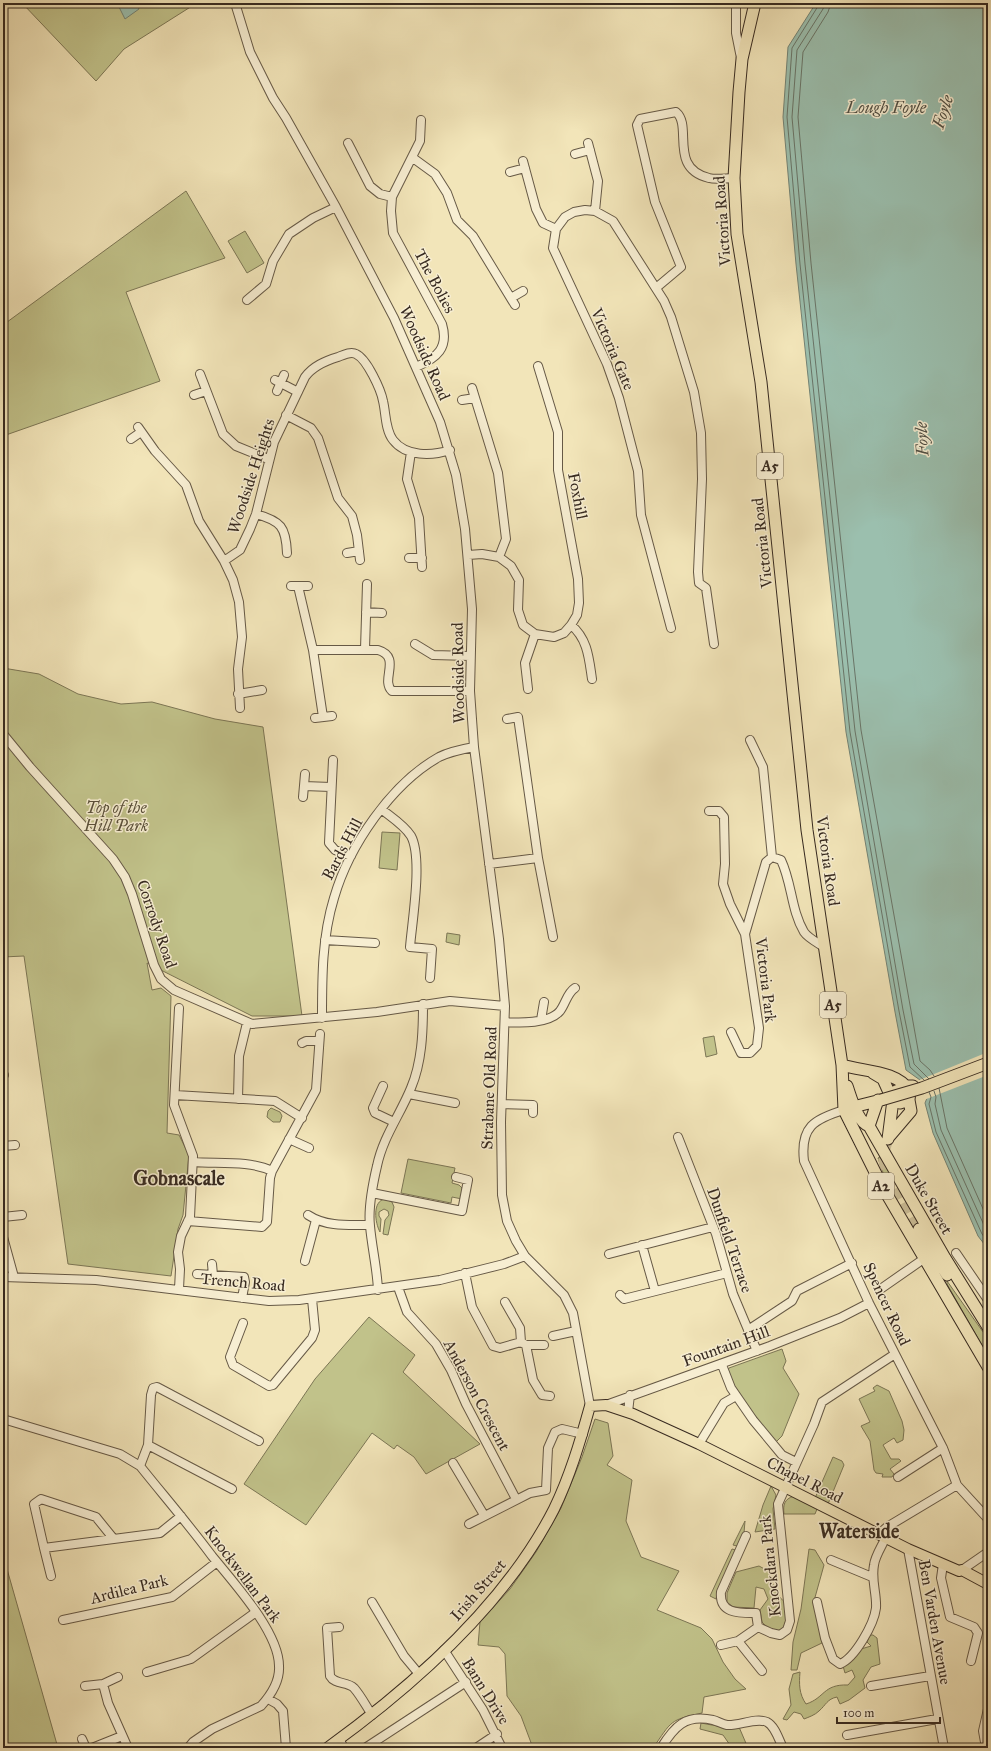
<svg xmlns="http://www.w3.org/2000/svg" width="991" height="1751" viewBox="0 0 991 1751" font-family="'IM FELL Great Primer',serif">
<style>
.green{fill:#c1c28a;stroke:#7c7655}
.water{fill:#9bbfae;stroke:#738375}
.pier{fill:#f2e5b9}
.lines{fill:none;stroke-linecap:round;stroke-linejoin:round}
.shore{stroke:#697467;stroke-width:1}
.highway-tunnel{stroke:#cdc09a;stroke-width:11;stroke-dasharray:11 5.5;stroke-linecap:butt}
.minor-casing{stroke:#665946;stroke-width:10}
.major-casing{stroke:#372a20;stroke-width:12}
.highway-casing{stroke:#372a20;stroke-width:13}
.minor{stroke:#f7eed2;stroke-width:8}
.major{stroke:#f2e5b9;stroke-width:10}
.highway{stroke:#f2e5b9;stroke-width:11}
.highway-bridge-casing{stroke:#372a20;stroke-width:13;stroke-linecap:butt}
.highway-bridge{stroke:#f2e5b9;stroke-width:11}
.labels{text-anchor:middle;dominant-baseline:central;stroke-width:3;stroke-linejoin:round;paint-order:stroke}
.shield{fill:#f7eed2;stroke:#716555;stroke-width:1}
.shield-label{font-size:15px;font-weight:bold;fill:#372a20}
.street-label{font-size:16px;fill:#372a20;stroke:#f7eed2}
.park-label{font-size:16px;font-style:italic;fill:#5a503a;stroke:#f7eed2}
.water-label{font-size:17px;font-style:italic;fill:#504f44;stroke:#f7eed2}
.district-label{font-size:20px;font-weight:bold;fill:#372a20;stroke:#f7eed2}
</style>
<rect width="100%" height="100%" fill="#f2e5b9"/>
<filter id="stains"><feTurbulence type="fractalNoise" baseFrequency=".005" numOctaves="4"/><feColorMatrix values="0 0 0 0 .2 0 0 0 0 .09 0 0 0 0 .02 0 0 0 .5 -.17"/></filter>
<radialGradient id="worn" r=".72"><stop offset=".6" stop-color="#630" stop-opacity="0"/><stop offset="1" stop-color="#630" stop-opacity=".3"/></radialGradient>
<path class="green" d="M22,3h169l1,3 -68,43 -28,32z
M186,191l39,67 -99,34 34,89 -157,55v-111z
M245,231l19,32 -17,10 -19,-32z
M3,668l36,6 39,20 43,10 31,-2 63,17 48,8 39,289h-50l-105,-53 5,27 9,-2 10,8 -4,137 12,2 10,20 -6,60 -5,14 -7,47 -103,-12 -44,-308 -21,1z
M382,832l18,1 -3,37 -18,-2z
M447,933l13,2 -1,10 -13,-3z
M714,1036l3,18 -11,3 -3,-19z
M271,1108l9,4 2,4 -2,6h-7l-6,-5 1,-6z
M880,1157l16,24 -8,6 -10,-29z
M408,1159l47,9 -3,15 7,2 3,3v11l-10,-2 -1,6 -50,-10z
M385,1199l7,3 2,5 -6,28 -5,-1 2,-14 4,-5 -1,-4 -4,-2 -5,3v4l2,3 -1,13c-5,-9 -8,-31 5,-33z
M947,1281l41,58v17l-41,-72z
M369,1317l46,38 -12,17 77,72 -54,30 -12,-17 -17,-12 -3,4 -22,-16 -66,92 -62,-41 71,-105z
M782,1349l4,12 -3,7 16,26 -17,42 -7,7 -23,-31 -26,-38 3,-6z
M877,1385l12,6 13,30 2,9 -1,10 -6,3 -3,-5 -11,7 8,14h8l2,2 -11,8 4,5 -2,3h-10l1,-3 -7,-1 -2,-3 -4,-29 -9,-15 9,-4 -11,-23 16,-8 -2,-3z
M595,1419l13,4 5,33 -6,9 25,15 -6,41 15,36 38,14 -22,39 44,18 11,11 11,23 12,17 11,10 -42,8 -2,16c-33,7 -30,8 -49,35h-120l-12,-32 -14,-20 -2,-42 -6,-7 -21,-2 2,-23 30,-33 26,-37 25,-44 21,-51z
M833,1457l9,4 2,4 -16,39 -13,-6z
M771,1486l5,9 -3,14 2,20 -20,3 8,-27z
M794,1496l23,13 -2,5h-31c-1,-9 0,-15 10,-18z
M745,1521l-1,12 -7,13 -4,-1z
M732,1549l4,1 -18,39 -2,10 -6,-3z
M809,1549l6,1 9,15 -10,36 8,42 -21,10 -4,17h-6l2,-28 8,-33z
M3,1555l55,193h-55z
M759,1566l11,6c1,11 7,25 16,31 3,19 -4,42 -24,19l-2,-12 8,-11 -4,-10 -8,-2 -2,21 -21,-1 -6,-5v-9l9,-21z
M870,1635h3l4,3 3,26 -9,3 -8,13 2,8 -16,12 -9,4 -3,-7c-10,2 -11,8 -18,14 -4,4 -10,6 -15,8l-3,-5 -7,-2 -7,8 -4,-1 8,-14 -2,-16 4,-15 7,-2c-1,12 -1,22 6,32 19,-6 17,-20 42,-19l7,-8 -3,-7 -7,3 -2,-7 18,-17 10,-3 -4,-4z
M701,1723l27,5 11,-1 9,21h-16l-9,-13 -23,-6z"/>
<path class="water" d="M117,3h19l3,6 -14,10z
M816,3h172v1246l-10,-13 -45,-103 -8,-30 2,-5 -7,-18 -14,-10 -11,-58 -49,-280 -50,-468 -13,-147 5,-70z"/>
<path class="pier" d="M988,1052v23l-64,25 1,-2 -8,-17z"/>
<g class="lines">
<path class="shore" d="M820,3l-28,45 -5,69 13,147 50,468 49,279 11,56 14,13
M825,3l-2,6 -26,41 -5,67 13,147 50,467 48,279 11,54 15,15
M831,3l-3,9 -25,40 -5,65 13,146 50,467 59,331 10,9 4,6
M939,1088l8,40 41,92
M934,1091l2,6 -1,7 6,26 47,104
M929,1092l2,5 -2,7 7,28 46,102 6,8"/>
<path class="highway-tunnel" d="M887,1142l-4,13 2,10 34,64"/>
<defs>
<path id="minor" d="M235,3l15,49 23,46 13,20 50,89 58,111 46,104 16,53 9,54 7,80 -2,82 4,56 25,192 6,67 -4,116 1,73 5,26 9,20 9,15 39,39 9,18 17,93
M736,3v30l5,25
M348,143l22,43 10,8 12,3
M588,143l10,38 -3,30
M575,154l15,-4
M413,158l22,16 12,19 10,27 16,16 42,69
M523,161l13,48 7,14 13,6
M510,172l15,-4
M656,288l25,-21 -26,-65 -18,-77 3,-6 36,-7c17,14 -8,56 33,66 7,2 17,0 25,0
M511,298l12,-7
M247,300l19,-16 7,-23 16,-27 24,-16 23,-11
M416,367c21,-9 33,-19 26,-43l-49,-91 -2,-22 1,-14 28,-56 1,-21
M200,374l23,60 13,12 32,13
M275,380l23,12
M472,388l26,85 8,66 -7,18
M277,391l7,-16
M194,395l12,-4
M462,400l13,-2
M286,415l25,13 7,10 20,60 14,18 5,19 3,25
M138,427l17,24 31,34 13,36 25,40 9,19 6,22 3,35 -4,32 2,39
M131,439l10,-7
M411,452l-4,27 12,39 3,49
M256,514c25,7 30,13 31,39
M347,553l12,-2
M468,555l14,-1 17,3 12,9 8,14 -1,30 5,15 12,9 19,3 10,-4 7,-8 6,-10 2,-12 -1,-24 -20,-109v-38l-20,-66
M409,558h13
M224,561l16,-11 10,-21 6,-15 18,-72 31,-65c8,-11 20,-16 33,-20 5,-2 13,-6 18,-3 11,5 25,36 27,47 3,12 2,29 10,39 13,17 39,16 57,10
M291,586h17
M298,586l15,64 10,67
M366,612l16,1
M571,625c17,14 18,34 21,54
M671,628l-30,-113 -3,-44 -19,-73 -12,-34 -54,-116 3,-19 9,-12 9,-5 11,-2 10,1 18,10 51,80 7,16 23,75 7,41 1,46 -4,93 1,11 7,5 8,56
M415,644l18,11 37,1
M365,649l2,-65
M313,650h65c24,7 2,30 14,41h78
M528,689l-3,-26 10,-29
M238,694l24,-4
M315,718l17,-2
M507,719l11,-2 20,141
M3,734l27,33 83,92 12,18 7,17 22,71 7,14 13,11 78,34 125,-12 73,-11 55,5
M750,740l13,27 9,90 9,3c11,23 10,50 23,72 4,6 14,11 20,15
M333,760l-4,83 6,7 16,6
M304,786l27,1
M303,797l2,-23
M381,809c10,8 23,16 30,27 12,22 1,86 -1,111l22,2 -2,29
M709,811h10l5,6 1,47 -2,20 7,20 15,30
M489,864l49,-6 15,79
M325,940l50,3
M322,1018c0,-41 0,-81 12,-120 15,-52 57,-114 105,-141 10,-5 24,-8 35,-10
M541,1020l3,-18
M505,1022c16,1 44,2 55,-11 6,-8 7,-18 15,-23
M731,1032l10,21h9l7,-7 2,-18 -14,-94 21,-72 6,-5
M302,1043l4,-2h13
M3,1075h1
M383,1086l-10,22 2,5 19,9
M409,1094l46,9
M175,1095l100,6 27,17
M238,1099l1,-43 8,-33
M502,1104l31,1v8
M844,1110c-30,9 -44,17 -40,51l65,142 74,145 14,37 31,34
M678,1137l38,97 17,60 24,57
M289,1139l20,9
M3,1146l12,-1
M193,1162c25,2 56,-2 79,9
M372,1193l90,18 6,-31 -12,-3
M308,1215c18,12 41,10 61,10
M3,1217l19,-2
M188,1221l74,6 5,-5 3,-44 2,-7 44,-81 4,-56
M3,1237l11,40
M642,1245l13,46
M956,1253l32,47
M609,1254l104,-27
M305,1261l11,-41
M212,1264l1,11
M465,1273l7,34 21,39 7,2 21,-6
M197,1274l47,3 1,5 -3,16
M3,1277l93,3 173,21 30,-1 141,-20 64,-16 21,-8
M398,1287l9,25 29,32 15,26 15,34 50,95
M882,1288l43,-30
M179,1289l1,-20 -2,-17 3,-16 9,-19 3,-61 -19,-51 5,-97
M378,1290c-1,-22 -6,-42 -8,-64 -2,-17 3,-43 7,-60 6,-29 23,-51 34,-78 11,-26 12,-56 12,-84
M620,1295l4,4 103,-26
M505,1302l15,26 1,14 5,3 7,35 9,15 8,1
M243,1323l-13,34 3,8 36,21 4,-1 39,-47 3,-8 -3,-31
M748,1330l44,-29 5,-10 55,-28
M553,1336l23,-5
M526,1345h18
M722,1365l9,23 22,32 29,35 14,7
M606,1405l164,-59 70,-28 29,-15
M628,1412l2,-17
M3,1419l117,35 20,12c24,30 49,59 72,90 21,26 67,76 67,110 1,15 -8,29 -18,40l-49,23 -19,13 -5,6
M699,1444l25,-41 12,-7
M148,1445l84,44
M453,1463l31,52
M140,1466l8,-21 3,-50 2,-7 4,-1 102,54
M898,1477l45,-29
M469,1524l61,-31 16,-3 2,-42 7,-16 7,-3 21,5
M879,1534l8,-7 70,-42
M746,1536l-25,56c-2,22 18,21 35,21l2,14 13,6 9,2 7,-5 3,-9 -12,-117 36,-80 8,-22 73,-48
M113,1538l-17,-21 -55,-18 -7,5 10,44 116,-15 21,-17
M44,1548l7,28
M908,1549l36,199
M831,1560l41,17
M943,1564l-2,14 9,39 24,10 4,6 -7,28
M962,1570l26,-18
M372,1602l32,54 15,18
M817,1602l8,36 8,21 7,5c15,-6 34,-40 36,-56 1,-14 -5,-28 -2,-43 1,-9 8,-19 12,-28
M63,1620l109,-23 45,-35
M339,1627l-12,1 3,48c5,9 17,5 24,12 7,8 12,18 18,27
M738,1641l24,30
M721,1645l17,-4 20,-14
M444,1650l39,60 19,38
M147,1672l44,-13 65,-47
M103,1684l5,19 20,45
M85,1686l18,-2 15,-7
M871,1686l59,-10
M268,1699l9,5 6,7 3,37
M847,1735l90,-16
M82,1739l4,9
M339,1739l5,9
M92,1748l30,-12
M365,1748l101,-66
M476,1748l21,-14
M661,1748c13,-21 24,-34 52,-28 4,1 9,4 14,5 12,1 29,-8 40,-3 8,4 12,18 16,26
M986,1748l-3,-17 5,-22"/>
<path id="major" d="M327,1748c86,-62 178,-143 227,-239 16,-33 26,-67 36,-103l16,-1 27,9 66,30 209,105 51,22 3,-1 26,14"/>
<path id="highway" d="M755,3l-13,56 -3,33 -5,86 3,56 24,148 46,448 35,235 2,45 38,76 106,181
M842,1065c22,7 54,5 68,26l-1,9 2,11 -23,27
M873,1073l10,6 9,20 8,4 9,-3
M847,1086c4,11 10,36 22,40l76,132 43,69
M849,1108l32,-8
M869,1126l9,-26
M888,1139l6,-47 13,-6h6
M919,1229l28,46"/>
</defs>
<use href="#minor" class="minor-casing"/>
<use href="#major" class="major-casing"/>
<use href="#highway" class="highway-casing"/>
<use href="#minor" class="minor"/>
<use href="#major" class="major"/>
<use href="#highway" class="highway"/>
<defs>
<path id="highway-bridge" d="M881,1100l41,-12 66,-25"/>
</defs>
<use href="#highway-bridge" class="highway-bridge-casing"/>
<use href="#highway-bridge" class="highway-bridge"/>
</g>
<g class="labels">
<g class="shield">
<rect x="757" y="453" width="26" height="26" rx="3"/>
<rect x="820" y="992" width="26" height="26" rx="3"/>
<rect x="868" y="1173" width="26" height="26" rx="3"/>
</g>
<g class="shield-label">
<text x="770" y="466">A5</text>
<text x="833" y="1005">A5</text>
<text x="881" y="1186">A2</text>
</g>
<g class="street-label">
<text transform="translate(722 221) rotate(-94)">Victoria Road</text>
<text transform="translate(435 281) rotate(62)">The Bolies</text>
<text transform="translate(613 349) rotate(67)">Victoria Gate</text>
<text transform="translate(425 353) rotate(66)">Woodside Road</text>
<text transform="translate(251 476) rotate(-72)">Woodside Heights</text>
<text transform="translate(578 496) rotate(79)">Foxhill</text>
<text transform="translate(762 543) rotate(-96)">Victoria Road</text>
<text transform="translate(458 673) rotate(-91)">Woodside Road</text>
<text transform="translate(342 849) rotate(-62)">Bards Hill</text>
<text transform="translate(828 861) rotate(82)">Victoria Road</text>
<text transform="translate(157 924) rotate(71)">Corrody Road</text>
<text transform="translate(766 980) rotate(83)">Victoria Park</text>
<text transform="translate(489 1088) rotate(-88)">Strabane Old Road</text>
<text transform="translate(929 1199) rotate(60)">Duke Street</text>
<text transform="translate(730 1240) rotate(71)">Dunfield Terrace</text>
<text transform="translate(243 1282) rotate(5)">Trench Road</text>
<text transform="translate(887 1304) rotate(65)">Spencer Road</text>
<text transform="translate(726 1346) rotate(-20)">Fountain Hill</text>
<text transform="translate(477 1395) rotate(62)">Anderson Crescent</text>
<text transform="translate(805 1480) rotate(27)">Chapel Road</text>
<text transform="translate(770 1566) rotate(-96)">Knockdara Park</text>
<text transform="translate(243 1574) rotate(53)">Knockwellan Park</text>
<text transform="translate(129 1589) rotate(-14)">Ardilea Park</text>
<text transform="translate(478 1590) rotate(-49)">Irish Street</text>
<text transform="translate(935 1622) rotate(80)">Ben Varden Avenue</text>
<text transform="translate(486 1691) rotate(58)">Bann Drive</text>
</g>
<g class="park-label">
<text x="116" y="807">Top of the<tspan x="116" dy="18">Hill Park</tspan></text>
</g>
<g class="water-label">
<text x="886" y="107">Lough Foyle</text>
<text transform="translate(943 112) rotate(-72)">Foyle</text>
<text transform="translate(922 439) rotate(-93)">Foyle</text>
</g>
<g class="district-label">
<text x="179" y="1178">Gobnascale</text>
<text x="859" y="1531">Waterside</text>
</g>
</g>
<rect width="991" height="1751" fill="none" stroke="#f2e5b9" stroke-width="16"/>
<rect x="4" y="4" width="983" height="1743" fill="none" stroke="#372a20" stroke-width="2"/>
<rect x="8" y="8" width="975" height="1735" fill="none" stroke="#372a20"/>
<path d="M837 1717v6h103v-6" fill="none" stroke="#372a20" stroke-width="2"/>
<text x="843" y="1717" font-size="12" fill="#372a20" stroke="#f7eed2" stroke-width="3" paint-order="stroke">100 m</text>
<rect width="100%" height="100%" filter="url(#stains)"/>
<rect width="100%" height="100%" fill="url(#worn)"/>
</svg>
